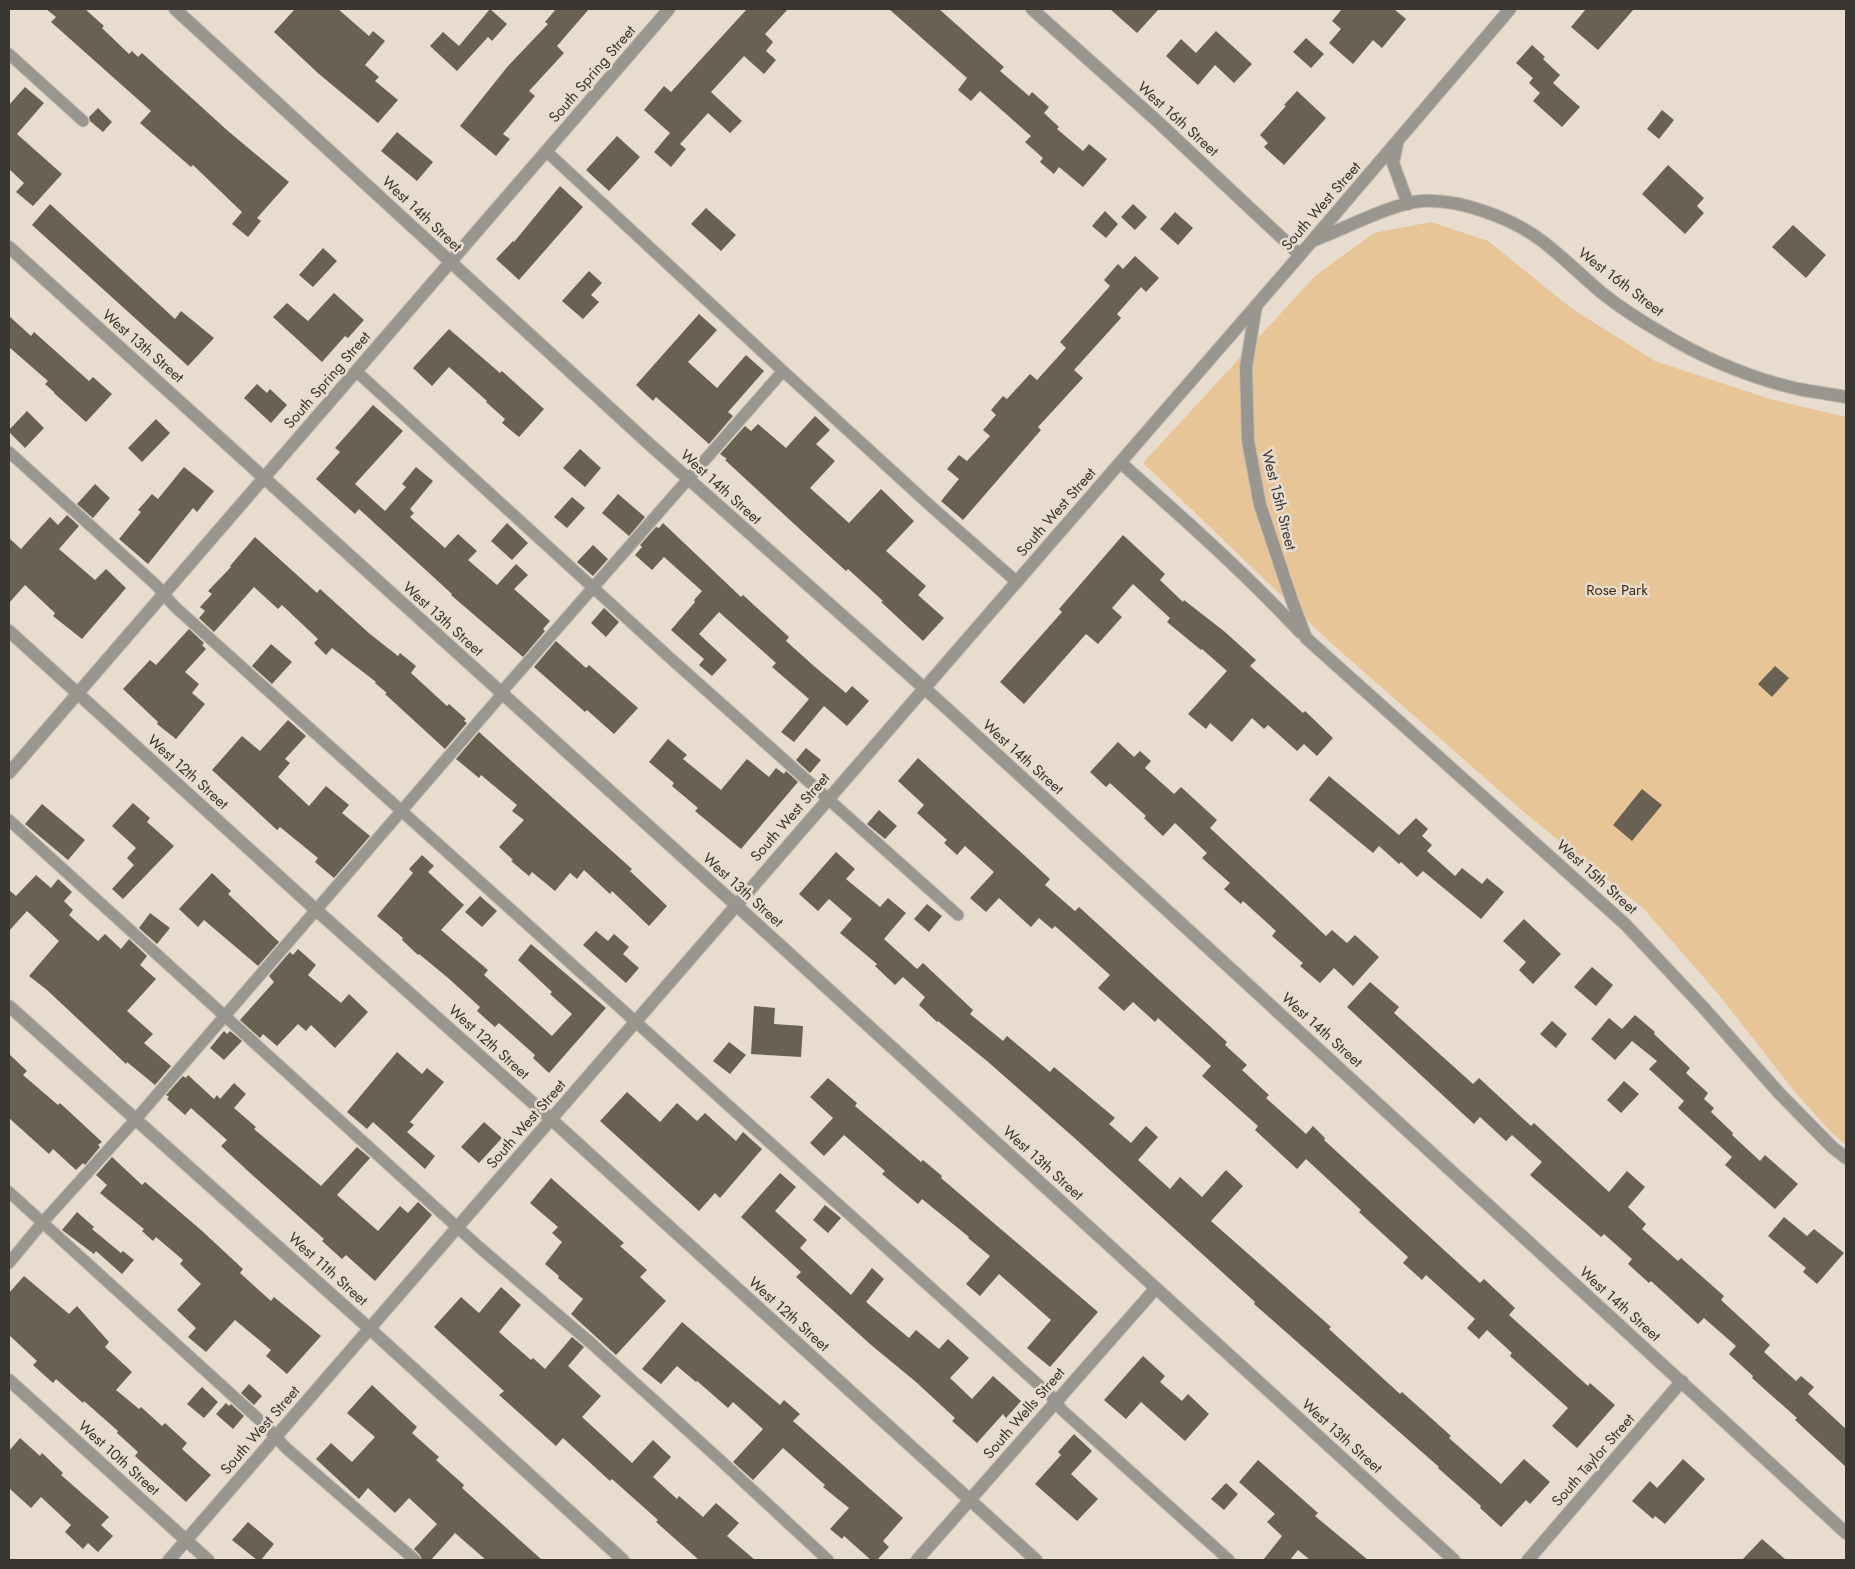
<svg xmlns="http://www.w3.org/2000/svg" width="1855" height="1569" viewBox="0 0 1855 1569" font-family="Jost,sans-serif">
<style>
.green{fill:#e7c597}
.building{fill:#6a6155}
.lines{fill:none;stroke-linecap:round;stroke-linejoin:round}
.service-casing{stroke:#c4bbaf;stroke-width:13}
.minor-casing{stroke:#c4bbaf;stroke-width:14}
.tertiary-casing{stroke:#c4bbaf;stroke-width:14}
.service{stroke:#99958f;stroke-width:11}
.minor{stroke:#99958f;stroke-width:12}
.tertiary{stroke:#99958f;stroke-width:12}
.labels{text-anchor:middle;dominant-baseline:central;stroke-width:5;stroke-linejoin:round;paint-order:stroke}
.street-label{font-size:15px;fill:#3a3631;stroke:#e7dcce}
.park-label{font-size:15px;fill:#3f2c11;stroke:#e7dcce}
</style>
<rect width="100%" height="100%" fill="#e7dcce"/>
<path class="green" d="M1431,222l57,19 83,67 84,53 115,38 76,18v728l-16,-14 -36,-40 -75,-96 -75,-86 -118,-95 -196,-172 -187,-179 172,-187 59,-43z"/>
<path class="building" d="M46,9h39l19,17 -2,2 27,26 3,-3 6,6 4,-4 86,78 61,51 -32,36 4,3 -13,16 -16,-13 10,-12 -49,-47 -2,2 -51,-44 11,-12 -100,-89 5,-5z
M295,9h43l31,27 4,-5 12,10 -20,24 14,12 -4,4 23,19 -20,23 -59,-49 -45,-42z
M490,9l17,15 -15,17 -4,-4 -31,34 -27,-25 13,-14 16,14z
M556,9h33l-32,37 7,7 -35,38 6,5 -32,38 7,5 -14,17 -36,-30 48,-60 40,-42 -3,-2z
M747,9h41l-23,25 8,8 -7,9 10,9 -12,14 -20,-18 -33,36 31,29 -12,12 -22,-20 -28,31 6,5 -15,18 -17,-15 16,-19 -26,-23 20,-24 7,6z
M889,9h50l65,58 -4,4 29,25 3,-4 17,15 -5,6 15,14 -2,2 26,22 6,-7 18,15 -24,28 -24,-20 -5,7 -14,-12 3,-4 -18,-16 6,-6 -51,-45 -9,10 -13,-11 9,-12z
M1110,9h49l-22,24z
M1342,9h52l12,10 -24,29 -9,-8 -20,24 -24,-21 12,-14 -9,-8z
M1586,9h48l-36,41 -27,-23z
M1216,31l36,33 -18,19 -19,-18 -17,20 -32,-29 15,-17 15,14z
M1306,38l18,16 -13,14 -18,-16z
M1532,45l13,12 -2,2 17,16 -7,8 27,24 -18,20 -29,-26 7,-8 -11,-10 4,-5 -17,-15z
M25,87l19,16 -27,31 45,40 -29,32 -17,-14 8,-9 -15,-14v-64z
M1297,91l29,27 -42,47 -20,-18 4,-4 -8,-8 26,-29 -2,-1z
M98,108l14,14 -9,10 -13,-11 -1,-4z
M1662,110l12,10 -15,19 -12,-10z
M397,132l36,30 -16,19 -36,-30z
M617,136l23,21 -31,34 -23,-21z
M1668,165l36,33 -7,8 7,7 -19,21 -43,-40z
M560,186l23,21 -64,73 -23,-21 17,-18 1,1z
M50,204l125,115 6,-8 33,27 -26,28 -156,-141z
M1133,204l14,13 -12,13 -14,-13z
M706,208l30,27 -15,16 -30,-27z
M1105,211l13,13 -12,14 -14,-12z
M1175,212l18,16 -15,17 -18,-16z
M1793,225l33,30 -20,23 -34,-31z
M323,248l14,13 -24,26 -14,-12z
M1135,256l24,22 -13,14 -5,-5 -24,27 4,4 -47,52 9,8 -45,49 3,3 -78,90 -22,-19 18,-22 -12,-10 12,-14 8,6 23,-25 -7,-6 13,-15 -5,-5 12,-14 4,3 23,-25 7,6 29,-32 -6,-6 50,-56 -6,-6 14,-16 5,5z
M589,271l13,12 -11,12 8,7 -16,17 -21,-18z
M334,293l30,27 -16,18 -3,-2 -23,26 -49,-45 14,-14 21,18z
M699,314l18,16 -29,32 29,26 29,-33 18,16 -36,41 5,4 -24,28 -53,-47 -3,4 -17,-16z
M9,316l22,20 3,-4 55,49 4,-4 19,17 -26,28 -32,-29v-1l-9,-8 3,-3 -39,-34z
M449,329l51,44 2,-2 42,38 -25,28 -17,-14 3,-4 -19,-17 1,-1 -38,-34 -17,19 -19,-18z
M257,384l10,9 3,-4 17,16 -16,18 -27,-25z
M373,405l30,26 -48,53 30,27 21,-24 -4,-3 14,-17 17,14 -23,28 4,4 -4,4 35,31 13,-14 19,17 -9,9 29,25 19,-21 12,11 -14,14 36,32 -7,8 2,2 -22,26 -72,-62 1,-1 -93,-85 -4,5 -39,-35 24,-27 -5,-4z
M27,411l17,17 -19,20 -16,-16v-2z
M815,416l15,14 -14,14 19,17 -25,27 39,35 32,-34 33,32 -28,30 40,35 -8,9 26,23 -21,23 -42,-39 2,-1 -35,-32 -2,2 -42,-38 -79,-73 2,-1 -7,-5 25,-28 6,5 7,-7 28,24z
M156,419l14,14 -28,29 -14,-14z
M580,449l21,19 -16,19 -22,-19z
M184,467l30,24 -17,21 -4,-4 -45,56 -29,-25 22,-27 -3,-2 14,-16 6,5z
M95,484l15,14 -17,20 -16,-14z
M618,494l27,23 -16,19 -27,-23z
M572,497l13,11 -18,20 -13,-11z
M67,515l12,11 -20,23 36,31 11,-11 20,19 -44,51 -29,-23 2,-3 -30,-28 -16,18v-65l12,11 29,-32 8,8z
M507,523l21,20 -16,17 -21,-19z
M663,523l78,74 2,-2 46,42 -3,4 29,26 31,26 6,-7 17,15 -22,25 -23,-20 -30,36 -13,-10 28,-33 -37,-32 4,-4 -57,-51 -20,22 28,26 -15,16 -13,-11 5,-6 -33,-29 24,-28 -1,-2 8,-9 -38,-34 -12,13 -17,-15 7,-8 -2,-2 16,-18 3,1z
M1123,535l42,39 -5,6 23,22 1,-2 41,32 31,28 -6,6 53,47 2,-2 28,27 -16,18 -13,-12 -7,7 -29,-26 -4,4 -12,-11 -20,24 -22,-19 -4,6 -18,-15 39,-43 -25,-22 -1,1 -34,-28 3,-4 -37,-34 -21,24 10,9 -24,27 -12,-10 -62,70 -24,-22 62,-70 -3,-3z
M255,537l62,56 3,-4 50,45 28,22 2,-3 16,13 -5,7 36,33 2,-2 17,15 -2,2 3,2 -22,26 -60,-55 2,-1 -12,-10 1,-1 -44,-34 -6,7 -12,-12 4,-4 -36,-34 -4,4 -24,-22 -40,45 -15,-14 6,-7 -5,-4 12,-13 -4,-3 23,-24 -1,-1z
M593,545l15,14 -15,17 -16,-14z
M604,608l15,14 -13,15 -15,-14z
M189,629l15,14 -2,2 4,4 -21,23 14,12 -7,9 13,11 -29,35 -19,-15 1,-2 -35,-33 27,-29 6,5z
M556,641l30,27 3,-3 49,43 -24,26 -27,-24 -2,2 -51,-45z
M271,644l21,18 -20,22 -20,-18z
M1775,666l14,12 -17,19 -14,-13z
M288,720l18,16 -21,23 5,4 -12,14 31,29 17,-20 23,19 -7,8 28,23 -36,42 -19,-16 3,-4 -38,-31 -3,3 -65,-60 30,-34 18,15z
M479,732l153,137 -2,2 37,35 -18,20 -37,-35 -2,3 -26,-24 -7,9 -7,-6 -15,18 -23,-19 -3,4 -18,-15 2,-1 -14,-13 25,-27 -12,-9 5,-6 -36,-30 -2,3 -23,-19z
M668,739l19,16 -4,4 38,31 26,-31 22,18 7,-9 8,6 2,-3 12,11 -57,67 -46,-38 3,-3 -26,-22 2,-3 -25,-21z
M1118,742l16,15 6,-6 11,10 -6,7 29,26 7,-7 36,33 -7,8 116,108 6,-6 15,13 8,-8 24,22 -26,29 -19,-18 -14,15 -20,-17 3,-3 -31,-27 4,-5 -33,-30 -2,3 -17,-15 6,-6 -28,-25 5,-5 -32,-30 -12,13 -19,-18 2,-2 -36,-33 -4,4 -16,-15z
M806,748l15,12 -11,13 -14,-13z
M918,758l132,121 -5,6 30,26 4,-4 148,135 -2,3 22,20 -5,5 27,25 -3,3 40,36 7,-8 12,12 -1,2 156,143 4,-4 31,29 -6,7 79,71 2,-3 25,22 -38,43 -25,-22 16,-18 -58,-52 2,-3 -25,-23 -8,9 -12,-11 8,-9 -49,-44 -4,5 -19,-17 5,-6 -49,-45 2,-2 -55,-51 -9,10 -42,-39 3,-4 -56,-50 9,-10 -53,-48 -3,4 -22,-20 -9,9 -26,-23 12,-13 -55,-49 -3,3 -13,-11 -8,9 -32,-29 -13,14 -16,-14 24,-26 -29,-26 -8,9 -13,-12 3,-3 -30,-27 7,-8 -26,-24z
M1329,776l70,59 17,-17 12,11 -6,7 10,9 -5,6 28,25 7,-8 20,16 5,-6 17,14 -23,27 -58,-48 -6,6 -16,-15 -2,2 -20,-18 -6,7 -64,-53z
M1642,789l20,16 -30,36 -19,-16z
M133,803l17,15 -3,4 27,24 -51,53 -11,-10 22,-24 -7,-7 9,-10 -24,-22z
M42,804l43,36 -17,20 -43,-36z
M879,810l18,16 -12,13 -18,-15z
M836,852l19,17 -9,10 34,28 8,-9 18,15 -22,26 33,30 6,-6 50,47 -3,4 33,27 4,-5 43,36 4,-5 61,51 -6,6 22,19 15,-17 12,11 -20,23 32,29 10,-12 22,20 24,-27 17,16 -32,35 120,106 -2,2 71,65 2,-2 49,44 -2,2 52,46 23,-25 26,23 -20,22 -4,-4 -25,27 -21,-19 1,-2 -43,-38 1,-1 -185,-163 1,-2 -176,-160 -92,-81 -49,-40 -1,1 -18,-17 6,-8 -22,-20 -8,8 -20,-19 2,-2 -37,-31 12,-14 -23,-20 -11,12 -19,-17z
M422,855l12,11 -6,6 36,33 -23,25 47,40 -4,5 68,61 20,-22 -22,-20 2,-2 -34,-32 13,-16 75,64 -57,65 -16,-15 2,-3 -36,-32 -4,4 -18,-16 3,-4 -33,-30 -28,-23 -1,1 -16,-15 1,-2 -26,-22 36,-43 -4,-4z
M212,873l19,18 -3,3 51,48 -21,24 -54,-46 -6,7 -19,-18z
M36,875l15,13 7,-9 14,13 -8,9 9,9 -4,5 29,26 7,-7 16,15 8,-10 18,17 -7,9 16,14 -29,32 26,23 -9,9 27,23 -16,19 -28,-23 -1,2 -79,-74 -18,-14 30,-35 -32,-30 -18,20v-41l7,6z
M480,896l17,15 -15,16 -17,-15z
M927,904l15,12 -13,16 -15,-13z
M150,913l20,15 -13,16 -18,-16z
M1524,919l37,35 -28,30 -14,-14 7,-8 -23,-21z
M596,931l12,10 6,-7 15,13 -6,7 16,14 -13,15 -43,-38z
M298,949l18,16 -8,10 33,28 8,-9 19,18 -33,36 -24,-23 -5,6 -8,-7 -21,22 -14,-12 -3,4 -20,-18 34,-38 -5,-6 21,-24 3,3z
M1592,967l21,18 -17,21 -22,-19z
M1370,982l29,25 -5,6 79,71 6,-6 52,48 3,-3 75,69 18,-21 18,16 -17,20 18,17 -4,5 36,32 3,-3 43,38 -3,4 49,45 -6,7 32,29 5,-5 13,11 -6,7 38,35v38l-51,-47 2,-2 -45,-40 1,-2 -24,-22 7,-8 -32,-28 -6,6 -47,-43 -2,2 -21,-19 4,-5 -28,-25 -3,3 -71,-62 12,-13 -30,-27 -6,6 -26,-24 -6,7 -127,-117z
M754,1006l21,2 -1,16 29,2 -2,31 -50,-3z
M1635,1015l20,17 -1,2 36,34 -4,5 22,20 -4,6 10,9 -3,4 22,21 -1,2 28,26 5,-6 33,29 -23,25 -50,-44 7,-8 -54,-49 6,-7 -35,-32 8,-8 -25,-20 -17,19 -24,-21 18,-21 13,11z
M1552,1021l15,13 -11,14 -16,-14z
M224,1031l3,3 3,-3 12,10 -18,19 -14,-12z
M729,1042l17,13 -16,19 -17,-13z
M397,1052l25,22 5,-6 17,14 -34,40 4,3 -7,7 28,24 -10,13 -52,-47 -6,7 -20,-17z
M9,1054l18,17 -4,4 35,30 2,-2 42,39 -4,3 2,2 -15,18 -2,-2 -7,7 -23,-21 -4,5 -40,-36z
M188,1075l26,24 3,-4 3,4 14,-16 12,11 -12,14 22,19 -2,2 67,57 36,-39 13,11 -33,37 41,36 22,-25 8,7 10,-11 14,13 -57,66 -29,-26 -4,4 -20,-18 2,-2 -75,-67 -28,-26 6,-6 -36,-32 -6,7 -18,-16 2,-2 -3,-2 17,-19 3,2z
M828,1078l29,25 -2,3 66,56 2,-2 19,16 -1,2 157,134 -48,55 -23,-19 24,-28 -52,-46 -19,22 -14,-12 24,-28 -22,-18 1,-1 -47,-38 -4,5 -36,-30 3,-3 -41,-36 -20,21 -14,-13 23,-25 -23,-21z
M1624,1081l15,13 -18,19 -14,-13z
M627,1092l33,30 17,-19 20,18 8,-8 31,28 7,-9 19,17 -42,49 -5,-5 -16,18 -99,-90z
M484,1122l18,16 -23,25 -18,-16z
M112,1157l30,28 3,-3 56,48 42,39 -3,4 31,28 3,-4 47,39 -34,38 -21,-18 5,-6 -36,-30 -29,32 -18,-15 8,-9 -19,-18 24,-26 -21,-20 3,-4 -27,-23 -3,4 -11,-10 2,-2 -44,-36 7,-8 -11,-10z
M780,1173l16,14 -21,24 32,29 -7,8 51,47 21,-27 12,11 -18,23 43,36 7,-8 23,19 9,-10 21,19 -19,20 22,21 21,-23 28,25 -15,17 -3,-4 -26,29 -25,-22 3,-3 -39,-36 -46,-38 -74,-67 5,-5 -60,-55z
M551,1178l73,65 -4,3 27,24 -7,7 26,24 -50,54 -45,-41 12,-15 -25,-21 1,-2 -14,-12 17,-22 -10,-9 6,-6 -28,-24z
M825,1205l16,13 -13,15 -15,-13z
M77,1212l17,15 -2,2 29,24 2,-2 11,9 -12,14 -26,-23 -2,3 -32,-24z
M1784,1217l23,19 7,-7 30,24 -27,31 -14,-12 3,-4 -38,-32z
M24,1276l45,38 8,-8 32,36 -4,5 27,25 -16,18 23,19 2,-2 21,19 3,-3 22,20 -5,6 29,26 -25,27 -51,-46 3,-4 -21,-19 1,-2 -34,-30 -1,2 -27,-24 -3,4 -20,-18 4,-4 -28,-26v-42z
M501,1287l20,18 -22,27 32,28 2,-2 12,11 27,-32 12,10 -16,19 33,30 -19,21 50,46 21,-23 18,17 -18,20 24,22 2,-3 24,21 13,-14 23,20 -12,13 28,24h-56l-43,-38 2,-2 -46,-41 -2,2 -47,-43 -7,8 -57,-51 5,-4 -70,-64 27,-30 18,16z
M682,1322l98,83 4,-5 16,14 -7,7 110,97 -20,23 6,6 -12,13h-6l-27,-24 -2,3 -12,-10 19,-21 -26,-21 2,-2 -42,-37 -30,32 -20,-18 30,-33 -30,-27 -5,6 -31,-27 -1,1 -19,-16 -16,18 -19,-15z
M1143,1356l22,20 -5,6 22,19 6,-7 21,20 -24,27 -44,-39 -15,17 -22,-19z
M249,1384l13,12 -8,9 -13,-12z
M372,1385l45,42 -5,6 27,24 -3,3 28,25 -2,3 80,72h-56l-31,-27 -24,27h-9l-2,-5 -6,-6 23,-25 -28,-26 -14,15 -27,-25 -9,11 -43,-40 15,-16 21,19 23,-25 -28,-24z
M202,1387l16,15 -14,16 -17,-14z
M226,1403l3,3 2,-2 13,12 -11,13 -17,-15z
M1074,1434l18,17 -21,23 27,25 -21,22 -42,-37 26,-29 -3,-3z
M20,1438l20,18 2,-3 21,20 -2,2 48,42 -8,8 12,11 -15,16 -10,-9 -5,6 -18,-17 6,-7 -30,-28 -10,11 -22,-20v-37z
M1683,1459l22,20 -40,45 -10,-8 -2,3 -21,-18 18,-20 7,7z
M1258,1460l60,53 -3,3 53,44h-58l-12,-10 -8,10h-27l19,-24 -15,-14 8,-8 -36,-32z
M1226,1483l12,11 -14,16 -13,-11z
M248,1522l26,22 -13,16h-4l-25,-20z
M1762,1539l24,21h-44z"/>
<g class="lines">
<defs>
<path id="service" d="M9,54l74,67
M546,151l237,220 152,139 82,72
M356,371l313,286 289,258
M9,452l147,133 18,21 876,789 12,15 167,150
M9,820l470,427 113,97 127,115 109,101
M9,1192l256,233 21,23 129,112
M9,1263l33,-40 94,-104 361,-419 8,-12 278,-317"/>
<path id="minor" d="M175,9l473,434 294,261 904,829
M1397,144l-4,19 15,41
M1312,241c30,-11 80,-38 110,-40 38,-2 90,17 120,40 21,16 40,35 60,52 19,15 39,28 60,40 41,25 89,45 136,56 16,3 32,5 48,8
M1300,255l210,-246
M1256,306l-10,61 2,74 12,64 31,93 15,40 319,286 77,82 77,87 53,54 14,11
M1121,463c62,55 123,109 180,170
M9,631l306,278 237,211 484,440
M736,905l718,655
M9,1006l361,323 253,231
M9,1380l199,180
M917,1560l239,-272
M1528,1560l154,-179"/>
<path id="tertiary" d="M9,247l727,658
M9,773l660,-764
M169,1560l1131,-1305 -143,-134 -125,-112"/>
</defs>
<use href="#service" class="service-casing"/>
<use href="#minor" class="minor-casing"/>
<use href="#tertiary" class="tertiary-casing"/>
<use href="#service" class="service"/>
<use href="#minor" class="minor"/>
<use href="#tertiary" class="tertiary"/>
</g>
<g class="labels">
<g class="street-label">
<text transform="translate(592 74) rotate(-49)">South Spring Street</text>
<text transform="translate(1178 119) rotate(42)">West 16th Street</text>
<text transform="translate(1321 206) rotate(-49)">South West Street</text>
<text transform="translate(422 214) rotate(43)">West 14th Street</text>
<text transform="translate(1621 282) rotate(37)">West 16th Street</text>
<text transform="translate(143 346) rotate(41)">West 13th Street</text>
<text transform="translate(327 380) rotate(-49)">South Spring Street</text>
<text transform="translate(721 487) rotate(42)">West 14th Street</text>
<text transform="translate(1279 500) rotate(76)">West 15th Street</text>
<text transform="translate(1056 512) rotate(-49)">South West Street</text>
<text transform="translate(443 619) rotate(42)">West 13th Street</text>
<text transform="translate(1023 757) rotate(42)">West 14th Street</text>
<text transform="translate(188 772) rotate(42)">West 12th Street</text>
<text transform="translate(790 817) rotate(-49)">South West Street</text>
<text transform="translate(1597 877) rotate(42)">West 15th Street</text>
<text transform="translate(743 890) rotate(42)">West 13th Street</text>
<text transform="translate(1322 1030) rotate(42)">West 14th Street</text>
<text transform="translate(489 1042) rotate(42)">West 12th Street</text>
<text transform="translate(526 1124) rotate(-49)">South West Street</text>
<text transform="translate(1043 1163) rotate(42)">West 13th Street</text>
<text transform="translate(328 1269) rotate(42)">West 11th Street</text>
<text transform="translate(1620 1304) rotate(42)">West 14th Street</text>
<text transform="translate(789 1314) rotate(42)">West 12th Street</text>
<text transform="translate(1024 1413) rotate(-49)">South Wells Street</text>
<text transform="translate(260 1430) rotate(-49)">South West Street</text>
<text transform="translate(1342 1436) rotate(42)">West 13th Street</text>
<text transform="translate(119 1458) rotate(42)">West 10th Street</text>
<text transform="translate(1593 1460) rotate(-49)">South Taylor Street</text>
</g>
<g class="park-label">
<text x="1617" y="590">Rose Park</text>
</g>
</g>
<rect width="1855" height="1569" fill="none" stroke="#3a3631" stroke-width="20"/>
</svg>
